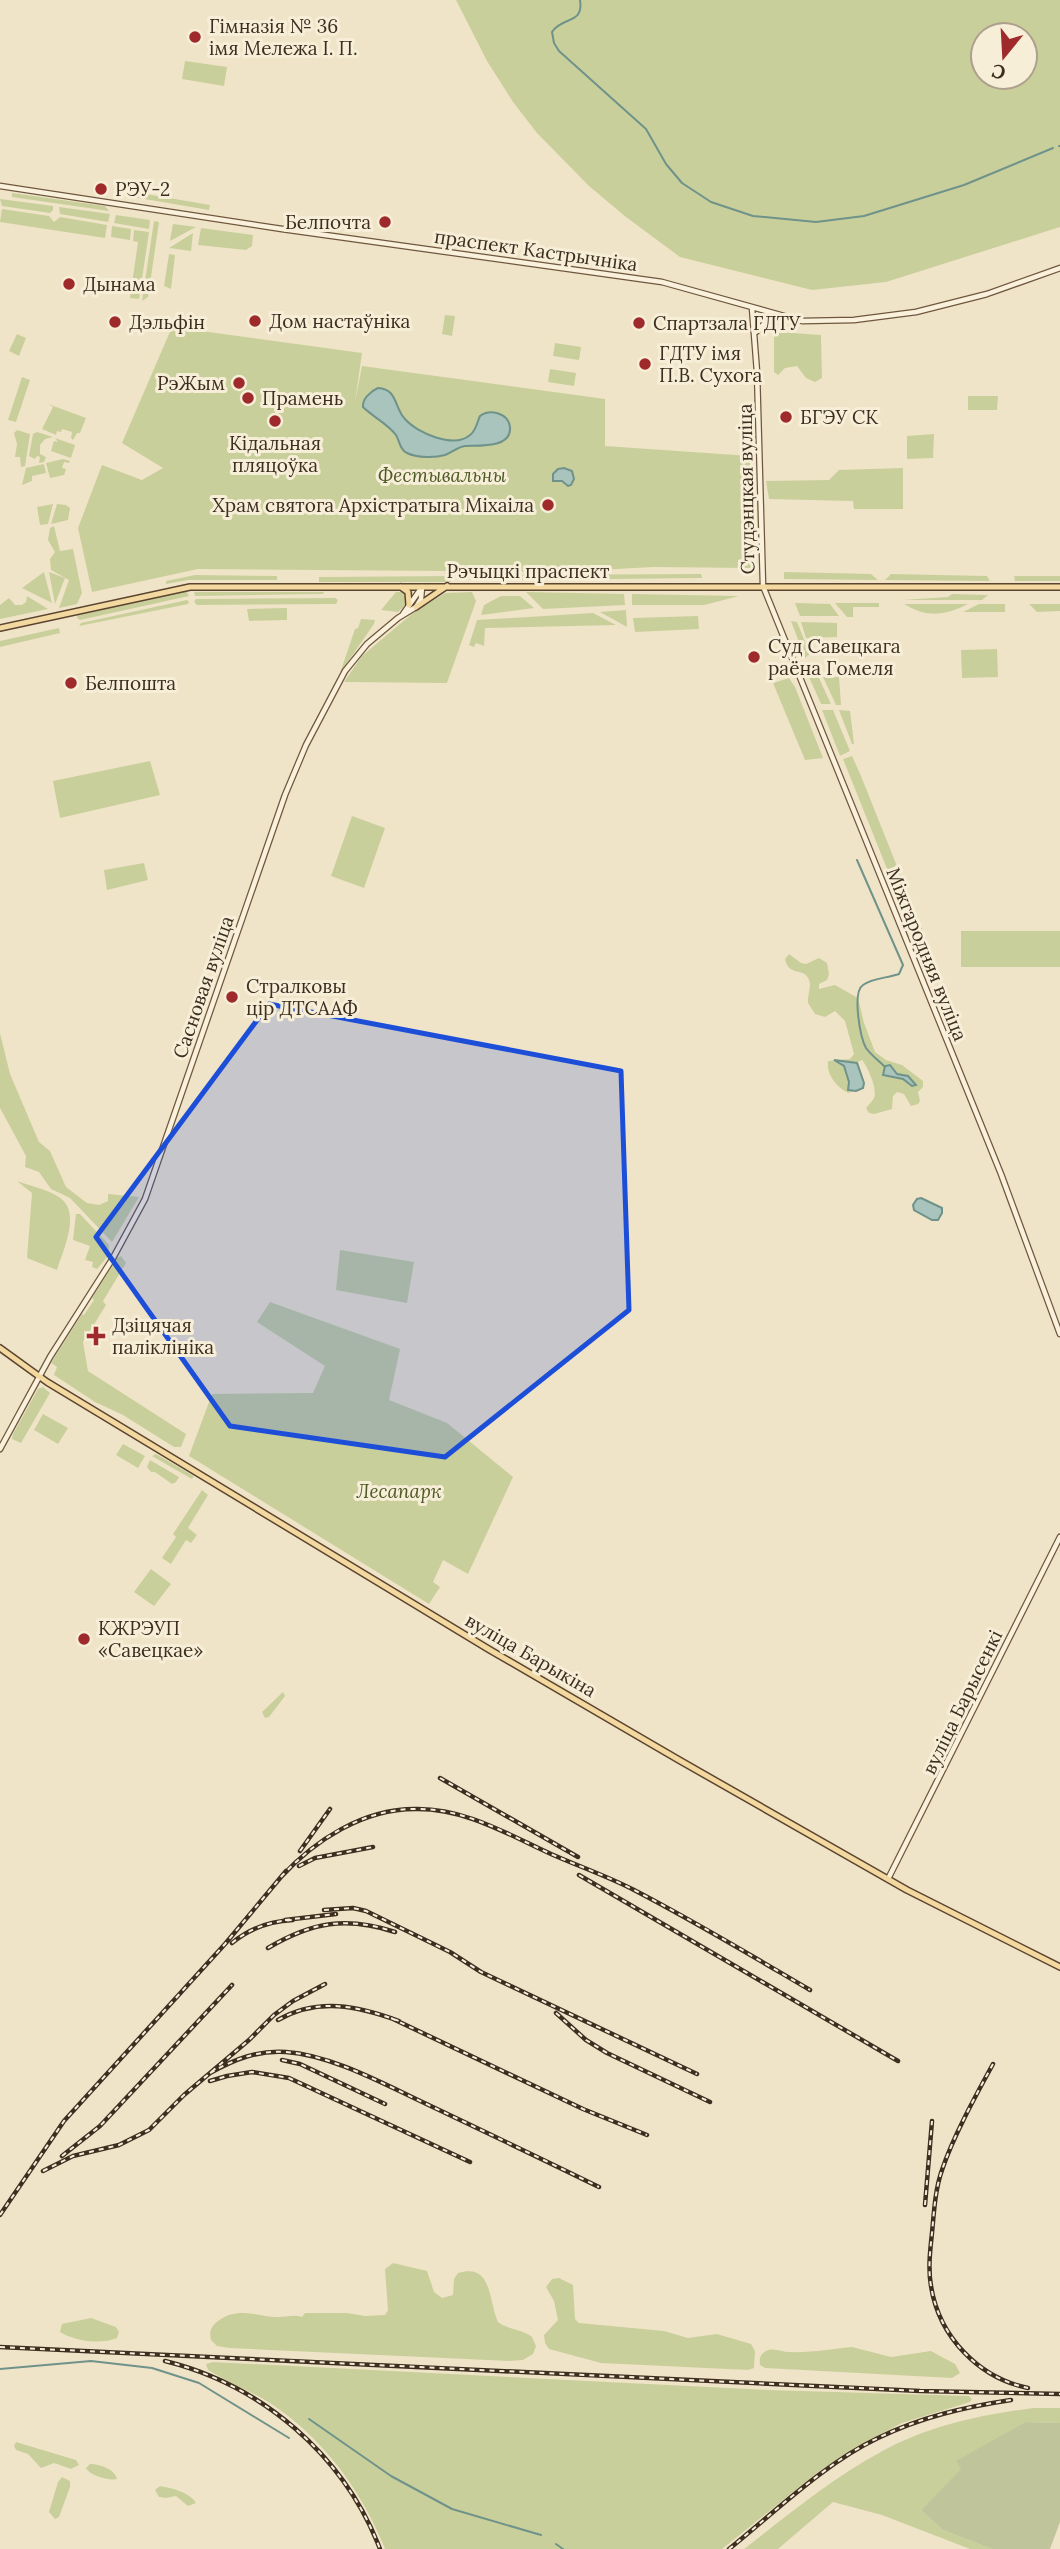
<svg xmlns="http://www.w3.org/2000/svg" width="1060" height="2549" viewBox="0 0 1060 2549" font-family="Lora,serif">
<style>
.green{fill:#c9cf9b;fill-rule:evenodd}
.cemetery{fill:#bfc49a}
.water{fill:#a9c4bc;stroke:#6f938a;stroke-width:2}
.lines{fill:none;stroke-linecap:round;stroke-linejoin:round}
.stream{stroke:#6f938a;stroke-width:2}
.secondary-casing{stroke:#6f573f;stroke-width:7}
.primary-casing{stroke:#5b4430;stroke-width:8}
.secondary{stroke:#faf1dc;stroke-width:4.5}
.primary{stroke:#f3d9a0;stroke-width:5}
.rail-casing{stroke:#3d2e20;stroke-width:4.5}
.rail{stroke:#f7eed8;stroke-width:2;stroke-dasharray:5;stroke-linecap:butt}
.marked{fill:#1d4ed8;fill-opacity:0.2;stroke:#1d4ed8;stroke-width:5;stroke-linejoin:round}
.poi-dot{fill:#9e2a2b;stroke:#f7eed8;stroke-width:2.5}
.labels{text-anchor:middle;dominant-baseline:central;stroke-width:6;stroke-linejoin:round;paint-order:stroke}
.poi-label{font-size:19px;fill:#3d2e20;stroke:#f7eed8;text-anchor:start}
.street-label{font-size:19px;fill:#3d2e20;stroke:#f7eed8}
.park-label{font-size:19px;font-style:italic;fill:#4d5a26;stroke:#f7eed8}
</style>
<rect width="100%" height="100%" fill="#f0e4c8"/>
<path class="green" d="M456,0h604v227l-174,55 -74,8 -132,-33 -54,-40 -37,-31 -52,-53 -24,-31 -26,-41zM983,35h42v42h-42z
M185,61l42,6 -3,19 -42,-7z
M134,192l76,13 -1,5 -76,-13z
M12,193l93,13 4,5 -97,-14z
M0,199l53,7v4l-3,3 -48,-7z
M59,207l51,7 -2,8 -48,-8z
M2,209l47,7 5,6 6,-5 47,8 -2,13 -105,-16z
M116,215l34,5 -1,9 -35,-6z
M154,221l5,1 -10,69 -1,6 -6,4z
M173,224l23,3 -26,14z
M112,226l19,3 -1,11 -19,-3z
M201,228l52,7 -1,11 -6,4 -48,-5z
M134,230l15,2 -10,67 -9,-1 8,-56 -5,-1z
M193,233l-2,18 -22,-3z
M169,254l6,1 -4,34 -7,-3z
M445,315l10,1 -3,20 -10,-2z
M172,327l190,26 -7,49 7,-36 243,33v47l145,10 2,112 -99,-1 -89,5 -366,-3 -106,23 -14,-64 24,-63 40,15 21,-12 -41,-25z
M778,332l43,3 1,43 -7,4 -9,-4 -9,-12 -12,2 -7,7 -4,-3v-36z
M17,334l9,4 -7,18 -10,-5z
M555,343l26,4 -2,13 -26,-4z
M550,369l26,4 -2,13 -26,-4z
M22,377l8,3 -14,42 -8,-2z
M968,396h30l-1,14h-29z
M48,404l38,14 -6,15h-3l-4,7 -2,-2 1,-6 -10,-3 -1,3 -4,-1 -1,4 -14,-6 11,-22z
M17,430l13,4 -5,32 -4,1 -1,-10h-5l2,-13 -3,-11z
M37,432l16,5 -8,2 -5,6v9l6,3 -2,5 -5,1 1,-6 -3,-1 -2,3 -6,-3 4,-22z
M934,434l-1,24 -26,1v-23z
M55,438l20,7 -4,13 -20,-7 3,-10 4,1z
M63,459l7,2 -1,2 -5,-1 -2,6 4,1 -2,6 -14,3 -4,-15z
M44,464l2,9 -14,3v5l-10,4 4,-17z
M903,468v41h-49l-1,-8 -84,-2 -3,-18 63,-1 10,-10z
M53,504l-5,20 -8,1 -3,-18z
M57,504l9,1 4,3 -2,12 -17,4z
M54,526l6,25 13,-2 9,44 -5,11 -18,4 10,-28 -18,-10 -1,-11 5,-7 -7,-12 2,-12z
M44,572l8,31 -30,-15z
M49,572l16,6 -10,26z
M784,572l87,2 7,6 -94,-1z
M701,574l1,4 -191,2 -1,-5z
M891,574l96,2 3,5 -105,-1z
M195,575l82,1v4h-89l-22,4v-3z
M453,576l-2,6h-132v-5z
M1014,576h46v5h-45z
M182,592h5l2,4 -109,24 -3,-2 1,-3z
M194,592h130l-1,2 -128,2z
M396,592h7l4,5v7l-9,8 -17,-2z
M472,592l4,9 -29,82 -103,-1 18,-26 51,-43 32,-20z
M526,592l98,2 1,11 -82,4z
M632,594l107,2 -35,9h-72z
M952,594l36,1 -6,5h-80l46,-3z
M27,596l21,13 -48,10v-14l9,-7 6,7h7l4,-3z
M501,596h19l14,12 -53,7 3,-10z
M335,598l3,2 -2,4 -139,1 -3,-3 2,-3z
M187,600l2,2 -1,2 -109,22 2,-3z
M795,603l35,1 9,12h-39z
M835,603h44v4h-26v10h-6z
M904,604h64c-24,12 -41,14 -64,0z
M979,604h26v8h-42z
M1029,604h31v7l-23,1z
M287,608v12l-38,1 -2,-12z
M626,610l1,17 -27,-15z
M593,613l23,12 -131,3 -1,18 -8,-3 -2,4 -5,-2 8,-25z
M698,616l1,13 -64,3 -2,-14z
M361,619l14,1 -1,4 -34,49 15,-44 3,-1z
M791,621l6,1 13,32 -5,4z
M801,622l36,1v14l-31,1z
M59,628l1,5 -60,14v-6z
M997,649l1,28 -36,1 -1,-28z
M818,676l13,28h-10l-12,-27z
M823,677h16l2,28h-5z
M789,678l6,9 28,71 -18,2 -32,-77z
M822,710h11l17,41 -10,5z
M839,710l11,1 4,33h-2z
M852,756l9,20 79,198 -10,2 -87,-217z
M150,761l10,34 -100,23 -7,-37z
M352,816l33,12 -21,60 -33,-12z
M144,863l4,17 -41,10 -3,-20z
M961,931h99v36h-99z
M789,954l12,9 5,1 13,-6 8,5 2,11 -2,6 -8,4v5l16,-4 23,13 6,25 11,29 11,8 16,5 21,16v6l-5,5 2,9 -2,3 -7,2 -7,-12 -7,-2 -4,4 -1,13 -18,5 -5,-1 -3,-5c3,-4 6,-6 8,-10 4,-9 -7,-32 -12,-38l-4,2 6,19v7l-16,5c-12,-6 -22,-19 -20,-32l22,-2 4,-5 -9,-33 -10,-10 -10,6 -10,-3 -7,-11c-1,-8 4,-16 1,-23 -5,-14 -20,-2 -24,-21z
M0,1033l10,41 29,68 11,9 16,36 21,16 12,2 9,-4v-7l31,3 -27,45 -42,-44 -19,-9 -12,-17 -14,-5 1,-11 -26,-48z
M17,1181c13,5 30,8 42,16 23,15 4,53 -2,73l-30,-12 5,-65z
M76,1214h4l29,31 -1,11 -11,13 -5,-2 1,-5 -8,-2 5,-14 -17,-6z
M340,1250l74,12 -7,41 -71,-13z
M121,1256l5,7 -23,38 3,4 -23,37 5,29 98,63 -5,13h-7l-51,-32 -28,-13 -41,-27 3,-8 -6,-4 31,-49 2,1 10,-15 -2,-2 25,-40z
M270,1302l130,47 -11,51 58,23 66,54 -45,97 -25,-14 -10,22 7,5 -11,17 -240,-148 23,-62 101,-1 12,-27 -68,-44z
M43,1387l7,6 -29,50 -9,-4 1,-5 25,-45z
M43,1414l25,14 -10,16 -24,-14z
M123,1444l22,12 -7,12 -22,-13z
M156,1454l38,22 -2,3 -40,-23z
M150,1460l29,17 -3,5 -4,2 -17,-12h-4l-4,-5z
M202,1490l6,5 -20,33 9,7 -6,8 -5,-3 -15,24 -9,-6 14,-21 -3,-3z
M151,1569l20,15 -17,22 -20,-14z
M283,1692l2,4 -16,21 -4,1 -3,-6z
M393,2263l34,8 7,21 8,6 11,-3 1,-16 4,-6c35,-10 30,27 40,49 10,8 24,7 34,15l4,9 -3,8 -10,6 -14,1 -280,-13 -12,-2 -6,-6c-2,-8 0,-14 7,-19 18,-14 36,-6 56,-4 10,1 18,-3 28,0l3,-4h42l18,3 20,-1 3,-5 -3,-41z
M559,2278l14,7 2,34 4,4 85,8 24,7 29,-4 34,10 4,7 -1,17 -6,2 -147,-7 -52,-14 -4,-6 -1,-8 14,-15 -4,-19 -8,-14 6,-8z
M91,2318l25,9 3,5 -2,6c-16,7 -43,3 -57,-6l2,-8z
M852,2347l39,10 40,-6 24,13 5,9 -8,5 -187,-10 -5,-3c-1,-6 0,-11 6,-14 8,-4 16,1 23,1 22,1 42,-3 63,-5z
M213,2362l555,28 201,6 3,3 -2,3 -68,21 -44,23 -40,26 -96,77h-337c-23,-58 -62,-111 -115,-146 -20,-12 -42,-21 -62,-33l-2,-6z
M1033,2408h27v15l-35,-1 -68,40 5,7 -41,41 22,20 49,19h-22l-88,-34 -49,-13 -55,47h-34c44,-34 87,-70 135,-96 48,-27 101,-38 154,-45z
M16,2442l60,18 3,5 -8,4 -17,-6 -13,5 -13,-14 -12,-4 -2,-4z
M90,2464c9,0 25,5 27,15 -8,2 -27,-3 -31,-11z
M62,2477l8,4v6l-11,30 -4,2 -6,-7 9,-30z
M160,2486c12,2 31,7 36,17l-8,3 -12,-10 -10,2 -7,-1 -4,-7z"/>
<path class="cemetery" d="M1025,2422l35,1v99l-10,27h-58l-49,-19 -22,-20 40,-41 -5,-8z"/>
<path class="water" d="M378,388c20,1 16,20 27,31 12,14 49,30 65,16 6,-4 7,-13 10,-19 9,-7 28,-4 30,11 2,22 -33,18 -45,19 -7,1 -13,6 -20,9 -10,3 -28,3 -38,-2 -7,-3 -7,-11 -11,-18 -8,-11 -23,-18 -33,-28 -1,-8 8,-16 15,-19z
M558,469l6,-1 8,3 2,8 -3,6 -3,1 -6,-5h-9v-7z
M834,1060l23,3 7,20 -1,5 -7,3 -8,-1 1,-8 -5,-16z
M890,1065l7,9 11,2 8,9 -4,1 -9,-7 -20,-4 2,-9z
M921,1198l21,10v5l-4,7h-6l-18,-10 -1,-5 4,-6z"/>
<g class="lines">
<path class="stream" d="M580,0c4,25 -18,16 -28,32l2,11 5,8 87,78 20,35 16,19 29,19 42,14 63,6 48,-6 100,-31 89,-37
M1059,146h1
M857,860l46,105 -4,9c-11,4 -27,4 -36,11 -11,7 -3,52 3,63 5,7 13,13 19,19
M0,2369l91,-8 61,7 47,15 90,55
M309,2419l82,57 61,33 89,26
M556,2544l7,5"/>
<defs>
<path id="secondary" d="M0,186l282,43 380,53 140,39 52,-1 62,-8 71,-18 73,-26
M752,308l5,64 6,214 238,588 59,160
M756,332l12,-12 12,-4
M403,614l19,-27
M0,1449l50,-92 63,-99 32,-59 140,-404 21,-50 39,-74 22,-27 31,-26 18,-11 5,-8 1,-12
M888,1879l172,-342"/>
<path id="primary" d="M401,587l7,5 1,13
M416,607l31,-21
M0,628l190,-41h870
M0,1348l47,34 443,268 189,110 228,130 153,77"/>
</defs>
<use href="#secondary" class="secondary-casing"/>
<use href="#primary" class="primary-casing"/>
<use href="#secondary" class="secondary"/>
<use href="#primary" class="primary"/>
<defs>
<path id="rail" d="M440,1778l138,79
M300,1851l30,-42
M299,1866l16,-8 58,-11
M579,1875l319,186
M281,1877c34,-37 82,-68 134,-68 50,-1 92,25 136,45 27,12 56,22 83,36 60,31 118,66 176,100
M324,1910l29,-2 13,3 84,41 31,20 216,102
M285,1920l51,-6
M232,1943c17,-14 38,-22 61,-23
M268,1948c44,-26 78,-32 127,-16
M556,2013l30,27 21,13 103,49
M391,2018l192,91 64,26
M278,2020c40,-23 80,-14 121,1
M282,2060l18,4 85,40
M993,2064c-17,31 -40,73 -51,106 -7,20 -8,42 -10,63 -2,18 -4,36 -1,53 8,51 48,92 97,102
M210,2073c25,-14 48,-23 76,-21 43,3 92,29 130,47 61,29 122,58 183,88
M210,2081l17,-5 25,-4 37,6 181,84
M62,2156l38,-30 132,-141
M43,2171l30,-15 46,-11 30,-15 35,-35 65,-55 25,-25 19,-14 32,-17
M925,2205l7,-84
M0,2215l64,-94 161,-177 61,-73
M0,2347l920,44 140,3
M165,2361c97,24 179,94 215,188
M729,2549c46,-37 96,-86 149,-111 43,-21 87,-31 133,-38"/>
</defs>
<use href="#rail" class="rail-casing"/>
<use href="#rail" class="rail"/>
</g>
<path class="marked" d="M269,1004l352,67 8,239 -184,147 -215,-31 -134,-189z"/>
<g class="poi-dot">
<circle cx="195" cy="37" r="7"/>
<circle cx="101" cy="189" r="7"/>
<circle cx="385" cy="222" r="7"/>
<circle cx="69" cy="284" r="7"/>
<circle cx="255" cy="321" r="7"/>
<circle cx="115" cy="322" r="7"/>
<circle cx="639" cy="323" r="7"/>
<circle cx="645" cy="364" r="7"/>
<circle cx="239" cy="383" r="7"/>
<circle cx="248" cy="398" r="7"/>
<circle cx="786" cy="417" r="7"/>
<circle cx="275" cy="421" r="7"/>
<circle cx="548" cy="505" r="7"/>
<circle cx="754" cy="657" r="7"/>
<circle cx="71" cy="683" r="7"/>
<circle cx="232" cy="997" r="7"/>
<path d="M92.5 1325.5h7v7h7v7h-7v7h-7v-7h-7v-7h7z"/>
<circle cx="84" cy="1639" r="7"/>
</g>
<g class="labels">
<g class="poi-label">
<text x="209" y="26">Гімназія № 36<tspan x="209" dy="22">імя Мележа І. П.</tspan></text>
<text x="115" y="189">РЭУ-2</text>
<text x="371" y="222" text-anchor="end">Белпочта</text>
<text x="83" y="284">Дынама</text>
<text x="269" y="321">Дом настаўніка</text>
<text x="129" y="322">Дэльфін</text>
<text x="653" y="323">Спартзала ГДТУ</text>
<text x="659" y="353">ГДТУ імя<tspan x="659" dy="22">П.В. Сухога</tspan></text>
<text x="225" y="383" text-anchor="end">РэЖым</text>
<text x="262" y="398">Прамень</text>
<text x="800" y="417">БГЭУ СК</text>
<text x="275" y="443" text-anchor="middle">Кідальная<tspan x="275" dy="22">пляцоўка</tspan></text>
<text x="534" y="505" text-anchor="end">Храм святога Архістратыга Міхаіла</text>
<text x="768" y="646">Суд Савецкага<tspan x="768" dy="22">раёна Гомеля</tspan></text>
<text x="85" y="683">Белпошта</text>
<text x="246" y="986">Стралковы<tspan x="246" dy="22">цір ДТСААФ</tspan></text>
<text x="112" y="1325">Дзіцячая<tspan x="112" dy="22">паліклініка</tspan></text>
<text x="98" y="1628">КЖРЭУП<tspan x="98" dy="22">«Савецкае»</tspan></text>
</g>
<g class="street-label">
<text transform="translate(536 250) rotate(8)">праспект Кастрычніка</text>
<text transform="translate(746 489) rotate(-91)">Студэнцкая вуліца</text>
<text x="528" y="571">Рэчыцкі праспект</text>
<text transform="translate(927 954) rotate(68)">Міжгародняя вуліца</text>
<text transform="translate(203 987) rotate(-71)">Сасновая вуліца</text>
<text transform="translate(531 1655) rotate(30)">вуліца Барыкіна</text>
<text transform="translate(962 1702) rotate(-64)">вуліца Барысенкі</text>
</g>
<g class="park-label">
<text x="442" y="475">Фестывальны</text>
<text x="399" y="1491">Лесапарк</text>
</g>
</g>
<g transform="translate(1004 56) rotate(198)"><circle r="33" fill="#f7eed8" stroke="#ada18e" stroke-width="2"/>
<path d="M0-5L12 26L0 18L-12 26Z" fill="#9e2a2b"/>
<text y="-10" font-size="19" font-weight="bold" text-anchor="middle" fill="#3d2e20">С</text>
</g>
</svg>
